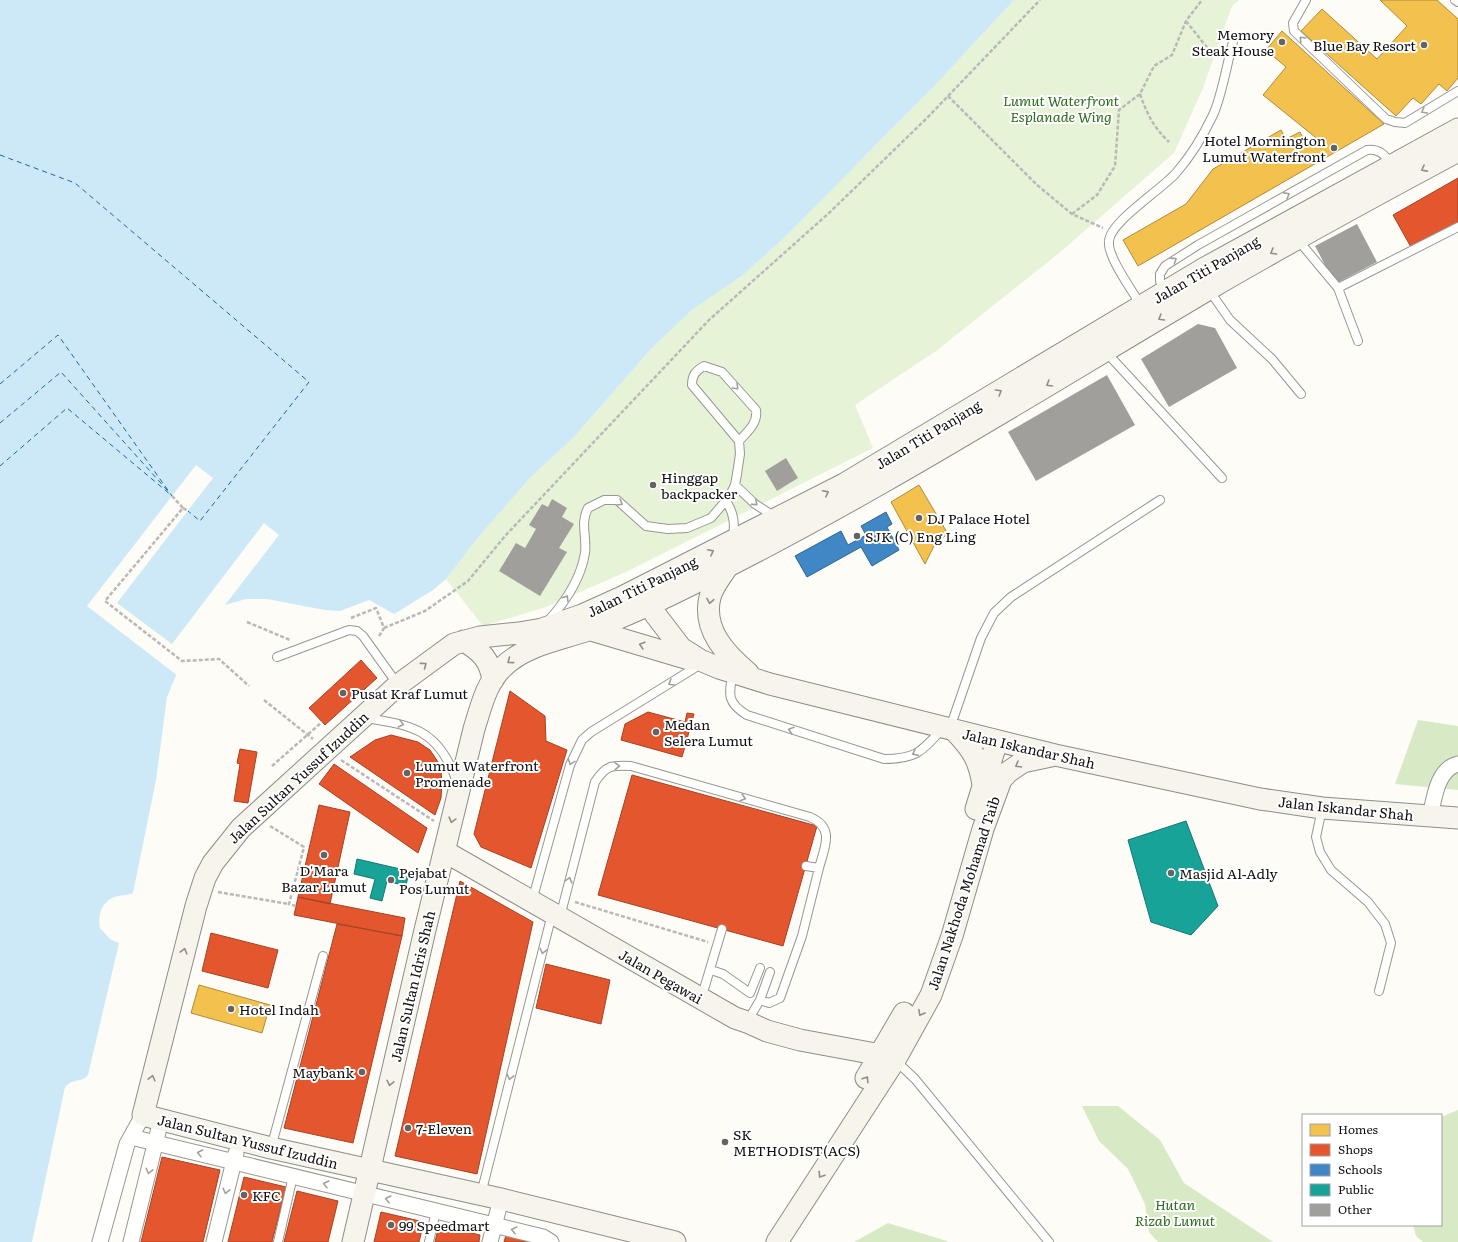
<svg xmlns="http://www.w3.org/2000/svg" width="1458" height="1242" viewBox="0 0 1458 1242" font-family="Literata,serif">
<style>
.green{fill:#e7f3d7}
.forest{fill:#d8eac5}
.water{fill:#cde8f7}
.pier{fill:#fdfcf7}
.homes{fill:#f2c14e;stroke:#ae8c3c}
.shops{fill:#e4572e;stroke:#a54225}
.schools{fill:#3f88c5;stroke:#31648f}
.public{fill:#17a398;stroke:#157770}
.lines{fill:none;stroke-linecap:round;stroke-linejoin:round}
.ferry{stroke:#1768a6;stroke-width:1;stroke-dasharray:5 4;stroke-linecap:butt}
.building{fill:#a19f9c}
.lane-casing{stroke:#979795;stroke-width:10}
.street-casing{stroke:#979795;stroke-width:17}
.secondary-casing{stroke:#8e8d8b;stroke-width:23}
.path{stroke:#b9b9b8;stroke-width:2.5;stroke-dasharray:4 2;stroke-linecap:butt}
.lane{stroke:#fffffe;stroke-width:8}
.street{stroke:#fffffe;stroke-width:15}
.secondary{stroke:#f6f4eb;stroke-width:21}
.oneway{stroke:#a0a09f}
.oneway2{stroke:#8f8e89}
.poi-dot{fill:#646362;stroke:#fff;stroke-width:1.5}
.labels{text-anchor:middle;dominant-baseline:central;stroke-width:4;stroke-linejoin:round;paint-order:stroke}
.poi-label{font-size:14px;fill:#111;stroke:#fff;text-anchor:start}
.park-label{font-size:14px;font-style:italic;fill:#2f6b1f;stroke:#fff}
.street-label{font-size:14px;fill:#111;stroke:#fff}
</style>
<rect width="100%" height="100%" fill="#fdfcf7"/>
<path class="green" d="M1014,0h225l-7,6 -29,82 -29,65 -116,101 -122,97 -81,54 18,43 -245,123 -82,36 -63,19 -37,-47 34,-44 51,-58 42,-39 78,-89 41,-39 51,-35 43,-39 153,-155z"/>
<path class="forest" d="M1418,720l40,6v64l-63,-6z
M1082,1106h36l42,34 24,43 89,59h-115l-9,-10 -4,-28 -17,-35 -29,-28z
M1458,1110v132h-35l-7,-6 -3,-11h28v-108z
M888,1223l59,18 1,1h-94z"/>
<path class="water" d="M0,0h1014l-75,81 -153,155 -43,39 -51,35 -41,39 -78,89 -42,39 -51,58 -34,44 -13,11 -39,24 -25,-14 -29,11 -15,-1 -58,-11h-21l-21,6 -43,56 -15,36 -11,83 -23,113c-5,2 -10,2 -15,3 -15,3 -21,18 -18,32l10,11 9,4 -31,132c-6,8 -13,2 -23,12l-33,155h-32z"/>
<path class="pier" d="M196,465l17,13 -96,125 55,41 92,-121 15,12 -54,70 2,2 -43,55 -6,14 -91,-70z"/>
<path class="homes" d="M1380,0h57l21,19v59l-11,13 -8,-7 -18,20 -8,-6 -17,18 -95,-85 21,-22 55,50 30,-33z
M1282,31l102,93 -246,142 -15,-26 63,-36 27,-35 68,-39 5,9 14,-7 8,15 12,-6 -57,-46 23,-28 -20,-17z
M919,485l29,49 -12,8 -11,22 -34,-62z
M199,985l71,20 -8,28 -71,-20z"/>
<path class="shops" d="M1458,178v45l-46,26 -19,-34z
M361,660l16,18 -52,47 -16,-17z
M510,691l35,25 1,25 21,9 -36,118 -50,-21 -7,-13z
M648,712l37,10 2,-9 7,1 -12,43 -61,-17 4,-16z
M391,735l27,7 12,8 10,15 2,15 -1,18 -6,17 -85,-58 25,-17z
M240,749l17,3 -9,51 -14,-2 6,-37 -3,-1z
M334,764l93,64 -9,25 -99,-69z
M632,775l185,51 -34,120 -185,-51z
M319,805l31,7 -20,92 -32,-7z
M460,881l73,41 -56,252 -82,-18z
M298,897l107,21 -3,18 -108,-21z
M337,924l65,12 -49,207 -69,-15z
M211,933l67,17 -10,38 -66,-17z
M546,964l64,16 -9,44 -65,-16z
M162,1157l58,13 -17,72h-62z
M244,1177l42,10 -14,55h-44z
M297,1191l41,10 -10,41h-44z
M381,1212l43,10 -5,20h-45z
M439,1225l41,10 -1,7h-44z
M506,1235l28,7h-30z"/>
<path class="schools" d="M886,512l6,12 -5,3 12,23 -27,16 -11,-19 -54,30 -12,-21 46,-25 7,14 18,-10 -5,-9z"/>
<path class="public" d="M1186,821l32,85 -27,29 -40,-13 -23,-82z
M357,859l52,12 -3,15 -19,-5 -5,20 -12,-3 5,-19 -21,-5z"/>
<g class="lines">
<path class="ferry" d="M0,155l75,28 234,199 -109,139 -12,-10
M0,384l58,-49 114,161
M0,423l61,-51 107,119
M0,466l67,-58 104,87"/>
</g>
<path class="building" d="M1357,224l20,38 -42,22 -20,-38z
M1198,324l17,4 22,40 -68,39 -28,-48z
M1107,375l28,50 -99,56 -28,-49z
M786,458l12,20 -21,13 -12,-20z
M552,499l15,9 -5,9 12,7 -15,24 8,4 -27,44 -41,-25 17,-28 9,5 11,-19 -7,-4 13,-21 6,3z"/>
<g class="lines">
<defs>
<path id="lane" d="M1306,0l-13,23 1,8 92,88 9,3 10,1 53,-32
M1455,0l3,2
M1298,240l40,48 120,-61
M1338,288l20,53
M1209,290l21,30 42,39 29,35
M1164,292l-4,-11v-7l5,-8 33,-21 169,-95c13,-2 18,6 26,15
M1141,306c-8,-15 -34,-49 -32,-65 1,-19 52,-51 67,-68 15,-17 27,-37 37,-58 9,-19 14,-52 20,-73
M1106,352l116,126
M735,485l20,19 20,13
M726,501c8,12 9,23 7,37
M549,620c16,-18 32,-42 36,-67 2,-17 -5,-30 3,-45l16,-8h13l29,26 22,3 19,-1 24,-10 18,-21 6,-12 2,-11 3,-20 -1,-13 -47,-56c0,-9 3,-14 12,-19l18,6 34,38c2,13 -8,21 -17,31
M277,657l72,-27 8,1 6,5 35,49
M733,672c-4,22 -7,30 14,43l137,44c33,0 38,-8 59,-31
M365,718c48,7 73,12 91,61
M950,728l31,-90 13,-25 17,-16 149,-97
M1322,809l-6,28 4,15 11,18 37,32 17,22 6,19 -12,48
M532,901l38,-136 12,-25 9,-8 110,-68
M560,917l35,-135c11,-17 17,-17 36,-16l179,51c25,11 15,29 9,51l-13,-2
M711,970l12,4 27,19 10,-25
M701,999l21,-70
M760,1000l9,3 11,-5 22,-62 17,-68
M747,1022l13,-22 10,-28
M896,1061l19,18 134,163
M271,1148l52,-192
M481,1194l71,-280
M278,1242l15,-66
M429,1242l7,-31"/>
<path id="street" d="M1430,817c4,-18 7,-48 28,-53
M131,1137l412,100 8,5
M100,1242l27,-98 16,-29
M131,1242l30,-122
M214,1242l22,-89
M490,1242l11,-43"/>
<path id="secondary" d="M727,567c-6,10 -14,19 -17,30 -8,33 16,57 38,76
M645,593l10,21 26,34 19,12 19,8 51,16 285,71 205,44 62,9 136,10
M591,630l101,30
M464,641c17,10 26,19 29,39
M954,730c18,19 25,29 29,55
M976,809l21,-68
M444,851l291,167 12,4 20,9 33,9 81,15 11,4
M866,1078l38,-65
M353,1242l72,-312 49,-201c7,-22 12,-46 29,-62 22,-22 57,-27 85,-37 27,-9 54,-22 80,-34 187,-90 363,-202 541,-307 82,-48 165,-93 249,-138
M675,1242l-174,-43 -230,-51 -128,-33 53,-209 9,-28 8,-15 28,-35 157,-143 56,-41 26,-7 39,-4 23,-4 40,-14 40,-18 222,-113 359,-215 255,-140
M777,1242l118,-182 36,-65 21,-59 31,-107 18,-49 7,-8 15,-10 28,-6"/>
</defs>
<use href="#lane" class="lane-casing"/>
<use href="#street" class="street-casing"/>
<use href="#secondary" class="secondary-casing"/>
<path class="path" d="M1186,21l23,29
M1140,94c7,20 14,34 29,48
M948,96l89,89 35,29 31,14
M1072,214l25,-19 18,-29 4,-56 21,-16 14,-28 18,-11 14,-34 16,-21
M172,496l11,12 -78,93 77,60 37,-2 30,27
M183,508l5,3
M351,618l25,-10 8,20 -6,10
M247,622l43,18
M384,628l41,-17 43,-30 37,-45 204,-216 119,-106 99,-96 113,-118
M264,700l49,39
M341,760l93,61
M272,766l50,-44
M270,826l34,21 -15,57 7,2
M218,892l71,12
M575,902l133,40"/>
<use href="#lane" class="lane"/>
<use href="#street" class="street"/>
<use href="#secondary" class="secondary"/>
</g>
<defs><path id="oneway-chevron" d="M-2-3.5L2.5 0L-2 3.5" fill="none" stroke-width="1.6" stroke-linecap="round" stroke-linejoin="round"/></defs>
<g class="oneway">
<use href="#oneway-chevron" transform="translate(1302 39) rotate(-134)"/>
<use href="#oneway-chevron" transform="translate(1424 111) rotate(150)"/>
<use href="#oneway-chevron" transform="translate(1287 195) rotate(-29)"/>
<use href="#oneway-chevron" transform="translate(1174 260) rotate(-33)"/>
<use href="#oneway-chevron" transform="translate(736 387) rotate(45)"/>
<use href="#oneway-chevron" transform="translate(620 503) rotate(31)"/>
<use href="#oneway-chevron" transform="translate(755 503) rotate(40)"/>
<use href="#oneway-chevron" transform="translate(566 598) rotate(-58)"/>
<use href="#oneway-chevron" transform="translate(671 683) rotate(149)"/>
<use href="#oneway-chevron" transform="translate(401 724) rotate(14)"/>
<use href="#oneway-chevron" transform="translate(791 730) rotate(-162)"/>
<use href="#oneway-chevron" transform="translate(915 753) rotate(153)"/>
<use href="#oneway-chevron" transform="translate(571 762) rotate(110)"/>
<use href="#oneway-chevron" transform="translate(617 766) rotate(-4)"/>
<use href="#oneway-chevron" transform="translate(743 798) rotate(16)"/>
<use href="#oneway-chevron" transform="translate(569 880) rotate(-74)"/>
<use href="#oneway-chevron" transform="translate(543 951) rotate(104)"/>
<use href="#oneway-chevron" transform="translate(510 1077) rotate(104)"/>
<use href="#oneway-chevron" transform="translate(200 1153) rotate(-166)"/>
<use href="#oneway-chevron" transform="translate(149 1171) rotate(104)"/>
<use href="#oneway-chevron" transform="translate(326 1184) rotate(-166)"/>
<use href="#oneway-chevron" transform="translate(226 1191) rotate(103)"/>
<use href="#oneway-chevron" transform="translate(388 1199) rotate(-166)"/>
<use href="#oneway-chevron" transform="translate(514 1230) rotate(-166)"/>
</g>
<g class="oneway2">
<use href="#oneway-chevron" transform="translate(1424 169) rotate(152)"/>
<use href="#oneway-chevron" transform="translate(1273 252) rotate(150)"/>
<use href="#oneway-chevron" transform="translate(1161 318) rotate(149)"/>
<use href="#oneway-chevron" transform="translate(1049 384) rotate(149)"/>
<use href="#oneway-chevron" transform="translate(999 392) rotate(-31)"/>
<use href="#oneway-chevron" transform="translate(826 493) rotate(-27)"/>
<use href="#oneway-chevron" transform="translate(711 552) rotate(-27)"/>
<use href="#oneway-chevron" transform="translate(710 601) rotate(100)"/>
<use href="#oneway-chevron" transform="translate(642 645) rotate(-164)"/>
<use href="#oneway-chevron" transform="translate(510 661) rotate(143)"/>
<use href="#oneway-chevron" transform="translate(424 665) rotate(-37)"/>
<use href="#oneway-chevron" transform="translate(1018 765) rotate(150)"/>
<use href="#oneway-chevron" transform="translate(452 820) rotate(105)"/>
<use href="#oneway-chevron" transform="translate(184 951) rotate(-75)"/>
<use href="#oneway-chevron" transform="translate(921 1013) rotate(119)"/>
<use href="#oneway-chevron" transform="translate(152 1078) rotate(-76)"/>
<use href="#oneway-chevron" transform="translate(866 1079) rotate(-57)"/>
<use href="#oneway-chevron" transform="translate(390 1083) rotate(103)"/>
<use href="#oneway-chevron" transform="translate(821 1175) rotate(123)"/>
</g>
<g class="poi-dot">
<circle cx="1282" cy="42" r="4"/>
<circle cx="1424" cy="45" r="4"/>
<circle cx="1334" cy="148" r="4"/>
<circle cx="653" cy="485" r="4"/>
<circle cx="919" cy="518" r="4"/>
<circle cx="857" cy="536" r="4"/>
<circle cx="343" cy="693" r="4"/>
<circle cx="656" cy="732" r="4"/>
<circle cx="407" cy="773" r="4"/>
<circle cx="324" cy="855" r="4"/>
<circle cx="1171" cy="873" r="4"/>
<circle cx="391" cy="880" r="4"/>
<circle cx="231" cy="1009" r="4"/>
<circle cx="362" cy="1072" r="4"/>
<circle cx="408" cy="1128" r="4"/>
<circle cx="725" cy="1142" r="4"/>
<circle cx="244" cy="1195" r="4"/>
<circle cx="391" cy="1225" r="4"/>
</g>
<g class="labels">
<g class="poi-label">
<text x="1274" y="34" text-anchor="end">Memory<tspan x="1274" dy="16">Steak House</tspan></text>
<text x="1416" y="45" text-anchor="end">Blue Bay Resort</text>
<text x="1326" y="140" text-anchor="end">Hotel Mornington<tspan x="1326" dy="16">Lumut Waterfront</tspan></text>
<text x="661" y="477">Hinggap<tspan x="661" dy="16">backpacker</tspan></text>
<text x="927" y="518">DJ Palace Hotel</text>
<text x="865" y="536">SJK (C) Eng Ling</text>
<text x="351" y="693">Pusat Kraf Lumut</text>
<text x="664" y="724">Medan<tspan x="664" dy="16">Selera Lumut</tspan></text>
<text x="415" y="765">Lumut Waterfront<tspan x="415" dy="16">Promenade</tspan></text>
<text x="324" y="870" text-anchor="middle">D'Mara<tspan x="324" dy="16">Bazar Lumut</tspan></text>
<text x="399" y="872">Pejabat<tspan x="399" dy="16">Pos Lumut</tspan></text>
<text x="1179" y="873">Masjid Al-Adly</text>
<text x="239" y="1009">Hotel Indah</text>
<text x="354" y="1072" text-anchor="end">Maybank</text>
<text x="416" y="1128">7-Eleven</text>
<text x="733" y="1134">SK<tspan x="733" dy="16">METHODIST(ACS)</tspan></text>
<text x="252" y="1195">KFC</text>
<text x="399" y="1225">99 Speedmart</text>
</g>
<g class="park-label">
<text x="1061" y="100">Lumut Waterfront<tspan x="1061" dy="16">Esplanade Wing</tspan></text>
<text x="1175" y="1204">Hutan<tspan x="1175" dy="16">Rizab Lumut</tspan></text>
</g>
<g class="street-label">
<text transform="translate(1206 269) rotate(-30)">Jalan Titi Panjang</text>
<text transform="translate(928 434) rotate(-31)">Jalan Titi Panjang</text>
<text transform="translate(642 586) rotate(-26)">Jalan Titi Panjang</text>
<text transform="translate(1029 748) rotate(13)">Jalan Iskandar Shah</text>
<text transform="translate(298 777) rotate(-43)">Jalan Sultan Yussuf Izuddin</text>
<text transform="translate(1346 808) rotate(6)">Jalan Iskandar Shah</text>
<text transform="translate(963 893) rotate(-72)">Jalan Nakhoda Mohamad Taib</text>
<text transform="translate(661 976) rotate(30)">Jalan Pegawai</text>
<text transform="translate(412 986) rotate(-77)">Jalan Sultan Idris Shah</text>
<text transform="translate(248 1141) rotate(14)">Jalan Sultan Yussuf Izuddin</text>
</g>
</g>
<rect x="1302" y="1114" width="140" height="112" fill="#ffffff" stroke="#a0a0a0"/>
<rect x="1310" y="1124" width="20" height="12" fill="#f2c14e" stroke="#a0a0a0"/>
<text x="1338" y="1134" font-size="12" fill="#111111">Homes</text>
<rect x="1310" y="1144" width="20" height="12" fill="#e4572e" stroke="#a0a0a0"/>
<text x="1338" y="1154" font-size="12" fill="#111111">Shops</text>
<rect x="1310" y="1164" width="20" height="12" fill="#3f88c5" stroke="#a0a0a0"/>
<text x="1338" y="1174" font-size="12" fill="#111111">Schools</text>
<rect x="1310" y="1184" width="20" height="12" fill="#17a398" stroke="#a0a0a0"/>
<text x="1338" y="1194" font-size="12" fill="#111111">Public</text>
<rect x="1310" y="1204" width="20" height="12" fill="#a19f9c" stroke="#a0a0a0"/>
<text x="1338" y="1214" font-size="12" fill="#111111">Other</text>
</svg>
